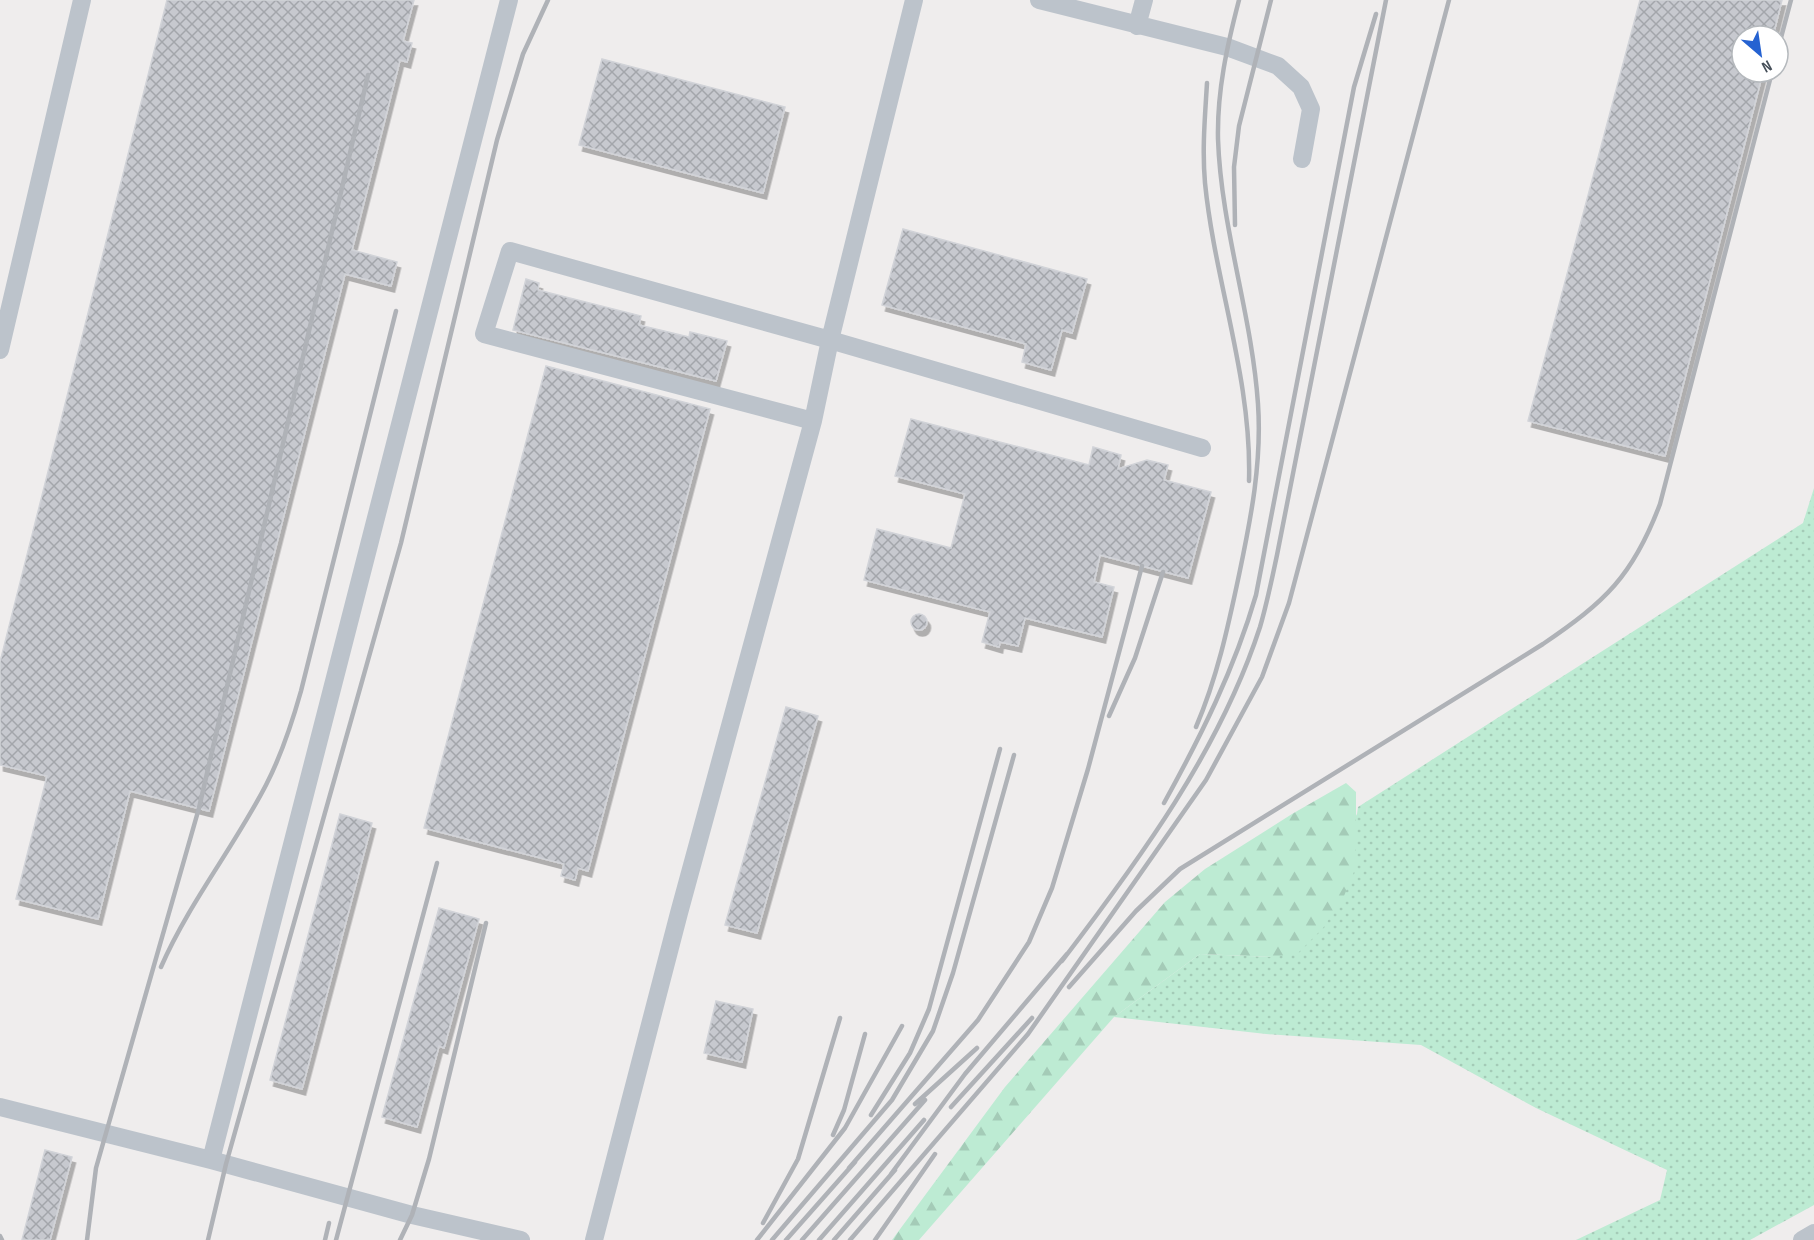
<svg xmlns="http://www.w3.org/2000/svg" width="1814" height="1240" viewBox="0 0 1814 1240" font-family="'Sofia Sans Condensed',sans-serif">
<style>
.grass{fill:url(#grass-dots)}
.forest{fill:url(#forest-firs)}
.building{fill:url(#building-cross-hatch);stroke:#d1d3d8;stroke-width:1.5;filter:url(#shadow)}
.lines{fill:none;stroke-linecap:round;stroke-linejoin:round}
.minor{stroke:#bcc3cb;stroke-width:18}
.rail{stroke:#afb2b7;stroke-width:4.5}
</style>
<defs>
<pattern id="grass-dots" width="8" height="8" patternUnits="userSpaceOnUse" patternTransform="scale(1.5)"><rect width="8" height="8" fill="#bdebd3"/><path d="M2 2h.1M6 6h.1" fill="none" stroke="#a4cbb7" stroke-width="1.8" stroke-linecap="round"/></pattern>
<pattern id="forest-firs" width="22" height="20" patternUnits="userSpaceOnUse" patternTransform="scale(1.5)"><rect width="22" height="20" fill="#bdebd3"/><path d="M5 1l3.5 6h-7zM16 11l3.5 6h-7z" fill="#a4cbb7"/></pattern>
<pattern id="building-cross-hatch" width="8" height="8" patternUnits="userSpaceOnUse" patternTransform="scale(1.5)"><rect width="8" height="8" fill="#c7c9cf"/><path d="M0 0l8 8M0 8l8-8" fill="none" stroke="#a3a6ab"/></pattern>
<filter id="shadow"><feDropShadow dx="3.5" dy="6" stdDeviation="0" flood-color="#0004"/></filter>
</defs>
<rect width="100%" height="100%" fill="#efeded"/>
<path class="grass" d="M1814,488v717l-64,35h-174l84,-40 7,-30 -131,-62 -115,-63 -155,-11 -152,-17 86,-63 73,3 84,-143 1,-7 445,-284z"/>
<path class="forest" d="M1346,783l10,9v75l-12,29 -21,32 -26,26 -24,3 -73,-3 -86,63 -195,223h-27l113,-153 160,-185 40,-33 87,-55z"/>
<path class="building" d="M167,0h247l-11,41 9,2 -5,19 -7,-2 -48,190 45,12 -6,24 -46,-12 -136,537 -79,-20 -32,128 -82,-20 31,-123 -47,-11v-103z
M1640,0h142l-9,36h-31v36h21l-98,384 -137,-35z
M602,59l183,48 -22,86 -184,-48z
M903,229l184,50 -15,54 -10,-3 -11,40 -29,-8 4,-18 -144,-39z
M526,279l13,4 -1,7 103,26 -2,9 50,12 1,-5 37,9 -11,40 -203,-51z
M546,366l164,43 -122,462 -10,-3 -3,12 -14,-4 3,-12 -140,-36z
M911,419l178,46 4,-18 28,8 -3,14 29,-9 21,5 -4,15 47,12 -23,86 -88,-23 -6,27 20,5 -12,50 -77,-19 -7,28 -18,-4 -1,5 -17,-5 8,-30 -126,-32 13,-51 74,19 14,-54 -70,-18z
M911 622a8 8 0 1 1 16 0a8 8 0 1 1-16 0Z
M786,707l32,9 -61,217 -32,-8z
M340,814l32,9 -70,266 -32,-9z
M439,908l40,11 -35,129 -5,-2 -22,81 -35,-10z
M716,1001l37,8 -11,53 -38,-9z
M45,1150l27,7 -22,83h-28z"/>
<g class="lines">
<path class="minor" d="M1039,0l188,47 51,19 23,21 10,22 -9,50
M1137,26l7,-26
M0,350l82,-350
M813,421l-329,-87 26,-83 320,89 372,108
M0,1107l211,53 201,55 109,25
M211,1160l298,-1160
M594,1240l85,-327 134,-492 17,-81 84,-340
M1802,1240l12,-7"/>
<path class="rail" d="M1778,49l13,-49
M1207,83c-2,34 -5,66 -2,100 10,100 47,196 44,298
M1235,225l-1,-58 5,-41 32,-126
M1109,716l26,-58 28,-86
M1196,727c21,-49 32,-100 43,-152 12,-57 23,-113 19,-171 -6,-89 -37,-176 -40,-265 -1,-48 9,-93 21,-139
M1164,803c37,-67 70,-133 92,-208l98,-508 22,-73
M1062,961c78,-102 158,-211 198,-334 7,-24 12,-48 17,-72l109,-555
M161,967c28,-64 73,-120 105,-182 16,-31 26,-62 35,-94l95,-380
M1069,987l67,-76 44,-42 363,-225c62,-42 90,-68 117,-140l112,-432
M915,1104l62,-56
M951,1107l81,-89
M871,1115l39,-62 19,-44 71,-260
M833,1135l11,-25 21,-76
M849,1168l129,-148 51,-78 23,-54 36,-119 54,-203
M891,1174l74,-100 102,-120
M763,1223l35,-64 42,-141
M0,1236l2,4
M87,1240l9,-72 103,-360 169,-733
M208,1240l18,-76 175,-621 96,-403 26,-86 25,-54
M325,1240l4,-17
M336,1240l101,-377
M400,1240l12,-25 17,-56 57,-236
M757,1240l88,-112 57,-102
M772,1240l120,-140 41,-69 20,-58 61,-218
M786,1240l69,-78
M802,1240l123,-140
M819,1240l105,-120
M834,1240l61,-70
M850,1240l178,-206 178,-254 56,-103 27,-74 160,-603
M875,1240l60,-86"/>
</g>
<g transform="translate(1760 54) rotate(151)"><circle r="28" fill="#ffffff" stroke="#b5b9bd" stroke-width="1.5"/>
<path d="M0-4.5L10 22L0 15L-10 22Z" fill="#2562d1"/>
<text y="-9" font-size="16" font-weight="bold" text-anchor="middle" fill="#464f59">N</text>
</g>
</svg>
